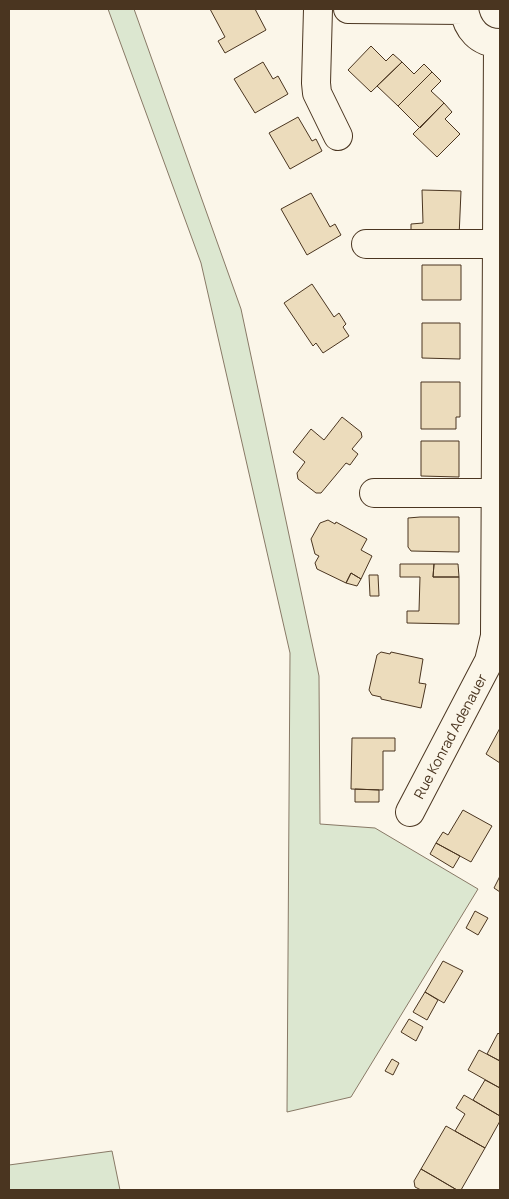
<svg xmlns="http://www.w3.org/2000/svg" width="509" height="1199" viewBox="0 0 509 1199" font-family="Manrope,sans-serif">
<style>
.green{fill:#dce7d0;stroke:#887966}
.building{fill:#ecdcbc;stroke:#4a3520}
.lines{fill:none;stroke-linecap:round;stroke-linejoin:round}
.minor-casing{stroke:#4a3520;stroke-width:30}
.minor{stroke:#fbf6e9;stroke-width:28}
.labels{text-anchor:middle;dominant-baseline:central;stroke-width:4;stroke-linejoin:round;paint-order:stroke}
.street-label{font-size:14px;fill:#4a3520;stroke:#fbf6e9}
</style>
<rect width="100%" height="100%" fill="#fbf6e9"/>
<path class="green" d="M108,9h26l107,300 78,367 1,148 55,4 103,61 -127,208 -64,15 3,-459 -89,-390z
M112,1151l8,39h-111v-25z"/>
<path class="building" d="M210,9h45l11,21 -41,23 -7,-12 7,-4z
M371,46l15,15 7,-7 9,8 -31,30 -23,-22z
M263,62l10,17 5,-3 10,18 -33,19 -21,-34z
M402,62l12,12 10,-10 8,8 -34,34 -21,-20z
M432,72l9,9 -10,10 13,12 -24,25 -22,-22z
M444,103l8,9 -7,7 15,15 -23,23 -24,-23z
M298,117l14,24 4,-2 6,12 -32,18 -21,-36z
M422,190l39,1 -2,46h-48v-13l12,-1z
M311,193l19,34 5,-3 6,11 -34,20 -26,-46z
M422,265h39v35h-39z
M312,284l22,33 5,-4 7,11 -3,3 6,9 -26,17 -7,-10 -3,3 -29,-43z
M422,323h38v36l-38,-1z
M421,382h39v35h-4v12h-35z
M342,417l19,15 1,5 -10,12 6,5 -8,11 -4,-2 -25,30h-5l-18,-14 -1,-6 8,-11 -12,-10 18,-23 13,11z
M421,441h38v36l-38,-1z
M420,517h39v35l-48,-1 -3,-4v-29z
M328,520l7,4 1,-2 31,17 -6,11 11,6 -11,23 -10,-6 -5,10 -29,-14 -2,-6 4,-7 -4,-2 -4,-15 9,-16z
M400,564h34l-1,13h26v47l-52,-1v-12h12l1,-34h-20z
M434,564h24l1,13h-26z
M351,573l10,6 -4,7 -11,-3z
M369,575h9l1,21h-9z
M381,652l9,2 1,-2 32,7 -4,24 7,1 -5,24 -40,-9v-2l-9,-2 -3,-5 8,-35z
M500,728v35l-14,-9z
M352,738h43v13h-12v39l-32,-1z
M355,789l24,1v12h-24z
M463,810l29,16 -21,36 -35,-19 7,-11 5,3z
M436,843l24,13 -7,12 -23,-14z
M500,876v16l-6,-4z
M475,911l13,7 -10,17 -12,-7z
M443,961l20,10 -19,32 -19,-11z
M425,992l13,8 -11,20 -14,-8z
M409,1019l14,8 -7,14 -15,-9z
M498,1033l2,2v26l-13,-7z
M479,1050l21,11v27l-32,-18z
M392,1059l7,4 -6,12 -8,-4z
M485,1080l15,8v28l-27,-16z
M464,1095l36,21v5l-15,27 -30,-17 10,-17 -9,-6z
M446,1126l39,22 -24,42h-4l-36,-21z
M421,1169l14,8 22,13h-36l-6,-3 -1,-6z"/>
<g class="lines">
<defs>
<path id="minor" d="M318,9l-2,74 1,10 21,43
M348,9l116,1
M464,9c3,20 15,34 36,34
M366,244h131
M374,493h121
M410,812l79,-151 6,-25 3,-593"/>
</defs>
<use href="#minor" class="minor-casing"/>
<use href="#minor" class="minor"/>
</g>
<g class="labels">
<g class="street-label">
<text transform="translate(450 736) rotate(-62)">Rue Konrad Adenauer</text>
</g>
</g>
<rect width="509" height="1199" fill="none" stroke="#4a3520" stroke-width="20"/>
</svg>
